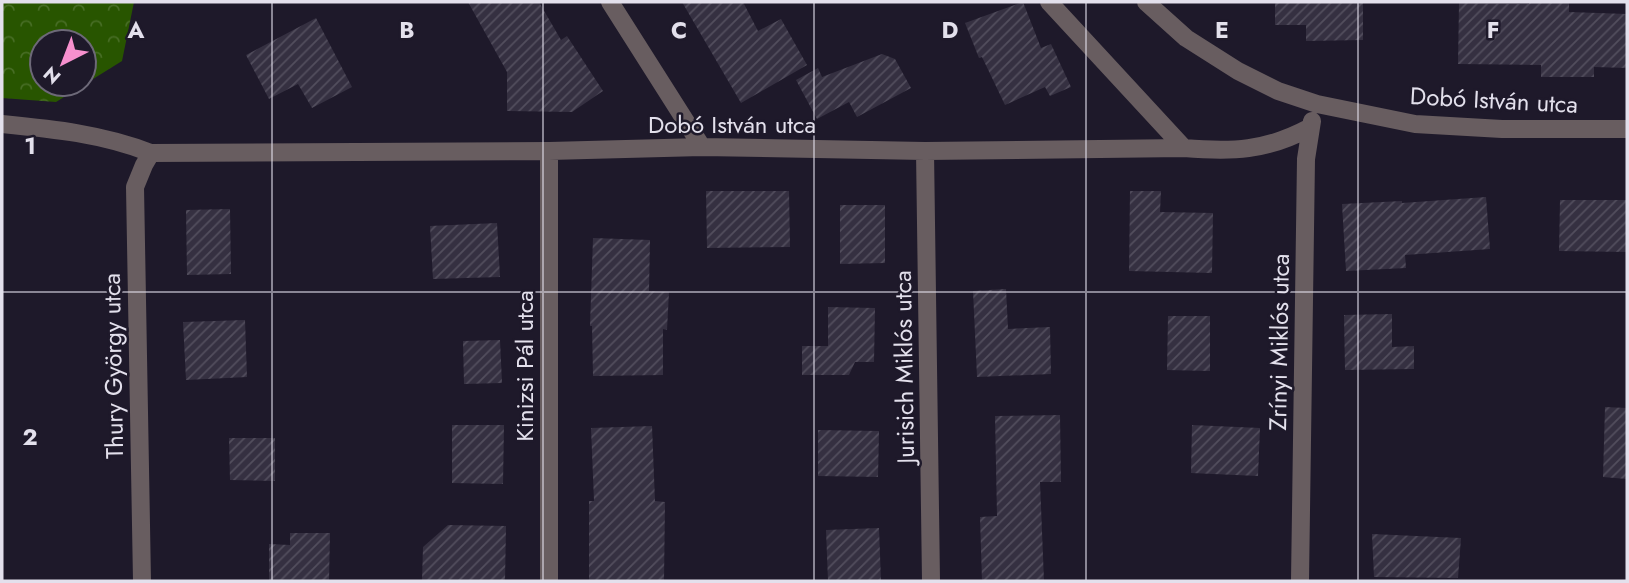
<svg xmlns="http://www.w3.org/2000/svg" width="1629" height="583" viewBox="0 0 1629 583" font-family="Jost,sans-serif">
<style>
.forest{fill:url(#forest-crowns);fill-rule:evenodd}
.building{fill:url(#building-hatch)}
.lines{fill:none;stroke-linecap:round;stroke-linejoin:round}
.minor{stroke:#685d60;stroke-width:18}
.grid{fill:none;stroke:#e3e0ec;stroke-width:2;stroke-opacity:0.55}
.labels{text-anchor:middle;dominant-baseline:central;stroke-width:5;stroke-linejoin:round;paint-order:stroke}
.street-label{font-size:24px;fill:#e3e0ec;stroke:#1e192a}
.grid-label{font-size:23px;text-anchor:middle;font-weight:bold;fill:#e3e0ec;stroke:#1e192a;stroke-width:5;stroke-linejoin:round;paint-order:stroke}
</style>
<defs>
<pattern id="forest-crowns" width="20" height="18" patternUnits="userSpaceOnUse" patternTransform="scale(1.75)"><rect width="20" height="18" fill="#285500"/><path d="M2 6a3 3 0 1 1 6 0M12 15a3 3 0 1 1 6 0" fill="none" stroke="#476d25"/></pattern>
<pattern id="building-hatch" width="6" height="6" patternUnits="userSpaceOnUse" patternTransform="scale(1.75)"><rect width="6" height="6" fill="#353041"/><path d="M-1 1l2-2M0 6l6-6M5 7l2-2" fill="none" stroke="#524e5d"/></pattern>
</defs>
<rect width="100%" height="100%" fill="#1e192a"/>
<path class="forest" d="M2,2h132l-12,59 -66,41 -54,-4zM42,42h42v42h-42z"/>
<path class="building" d="M468,2h71l22,38 6,-4 36,55 -31,21 -65,-1v-39z
M682,2h61l15,29 23,-12 26,46 -66,38z
M1023,2l18,46 10,-4 20,43 -21,9 -5,-9 -40,18 -23,-48 -3,1 -14,-35z
M1275,2h88v38l-57,1v-16h-31z
M1529,2h40v10l58,2v54l-33,-1v10h-53v-12l-83,-1 1,-61 70,1z
M316,18l36,69 -40,21 -14,-24 -29,15 -23,-44z
M882,54l13,5 16,29 -54,29 -8,-15 -32,17 -21,-39 22,-12 4,9z
M706,191h83l1,56 -83,1z
M1130,191h31l-1,21 53,1 -1,60 -83,-2z
M1486,197l4,52 -85,6 1,13 -60,3 -4,-67 60,-3v2z
M1560,200h67v52l-68,-1z
M840,205h45v58l-45,1z
M230,209l1,65 -44,1 -1,-65z
M497,223l3,54 -67,2 -3,-53z
M593,238l57,2 -1,51 20,1 -2,38 -4,-1v46l-70,1 -1,-50h-2z
M1006,289l2,40 42,-2 1,47 -74,3 -4,-86z
M828,307l47,1 -1,54h-19l-6,13h-47v-29h26z
M1392,314v33l22,-1v23l-69,1 -1,-55z
M1168,316h42v55l-43,-1z
M245,320l2,57 -61,3 -3,-58z
M500,340l2,43 -38,1 -1,-43z
M1605,407l22,1v71l-24,-2z
M1060,415l1,67h-21l4,99h-62l-2,-64 17,-1 -2,-100z
M452,425h52l-1,59 -51,-1z
M1192,425l68,3 -2,48 -67,-3z
M652,426l3,75 10,1 -1,79h-75v-80h5l-3,-73z
M818,430l61,1 -1,46 -60,-1z
M229,438h46v43l-45,-1z
M448,525l58,1 -1,55h-83l1,-34z
M879,528l2,53h-53l-2,-51z
M290,533h40l-1,48h-60v-37l21,1z
M1372,534l89,4 -3,40 -84,-1z"/>
<g class="lines">
<path class="minor" d="M610,2l92,145
M1049,2l135,146
M1146,2l40,36 52,33 40,20 39,13 98,20 87,5h125
M2,124c51,5 101,10 149,29l398,-2 153,-4 223,4 259,-3c48,4 82,3 125,-20
M549,151v430
M925,151l6,430
M142,581l-7,-394 9,-22 7,-12
M1300,581l6,-422 6,-38"/>
</g>
<path class="grid" d="M272,2v579M543,2v579M814,2v579M1086,2v579M1358,2v579M2,292h1625"/>
<g class="labels">
<g class="street-label">
<text transform="translate(1494 100) rotate(3)">Dobó István utca</text>
<text x="732" y="124">Dobó István utca</text>
<text transform="translate(1279 342) rotate(-89)">Zrínyi Miklós utca</text>
<text transform="translate(113 366) rotate(-91)">Thury György utca</text>
<text transform="translate(524 366) rotate(-90)">Kinizsi Pál utca</text>
<text transform="translate(904 367) rotate(-91)">Jurisich Miklós utca</text>
</g>
</g>
<g class="grid-label">
<text x="136" y="38">A</text>
<text x="407" y="38">B</text>
<text x="679" y="38">C</text>
<text x="950" y="38">D</text>
<text x="1222" y="38">E</text>
<text x="1493" y="38">F</text>
<text x="30" y="154">1</text>
<text x="30" y="445">2</text>
</g>
<rect width="1629" height="583" fill="none" stroke="#e3e0ec" stroke-width="7"/>
<g transform="translate(63 63) rotate(222)"><circle r="33" fill="#1e192a" stroke="#6d6978" stroke-width="2"/>
<path d="M0-5L12 26L0 18L-12 26Z" fill="#f790ce"/>
<text y="-10" font-size="19" font-weight="bold" text-anchor="middle" fill="#e3e0ec">N</text>
</g>
</svg>
